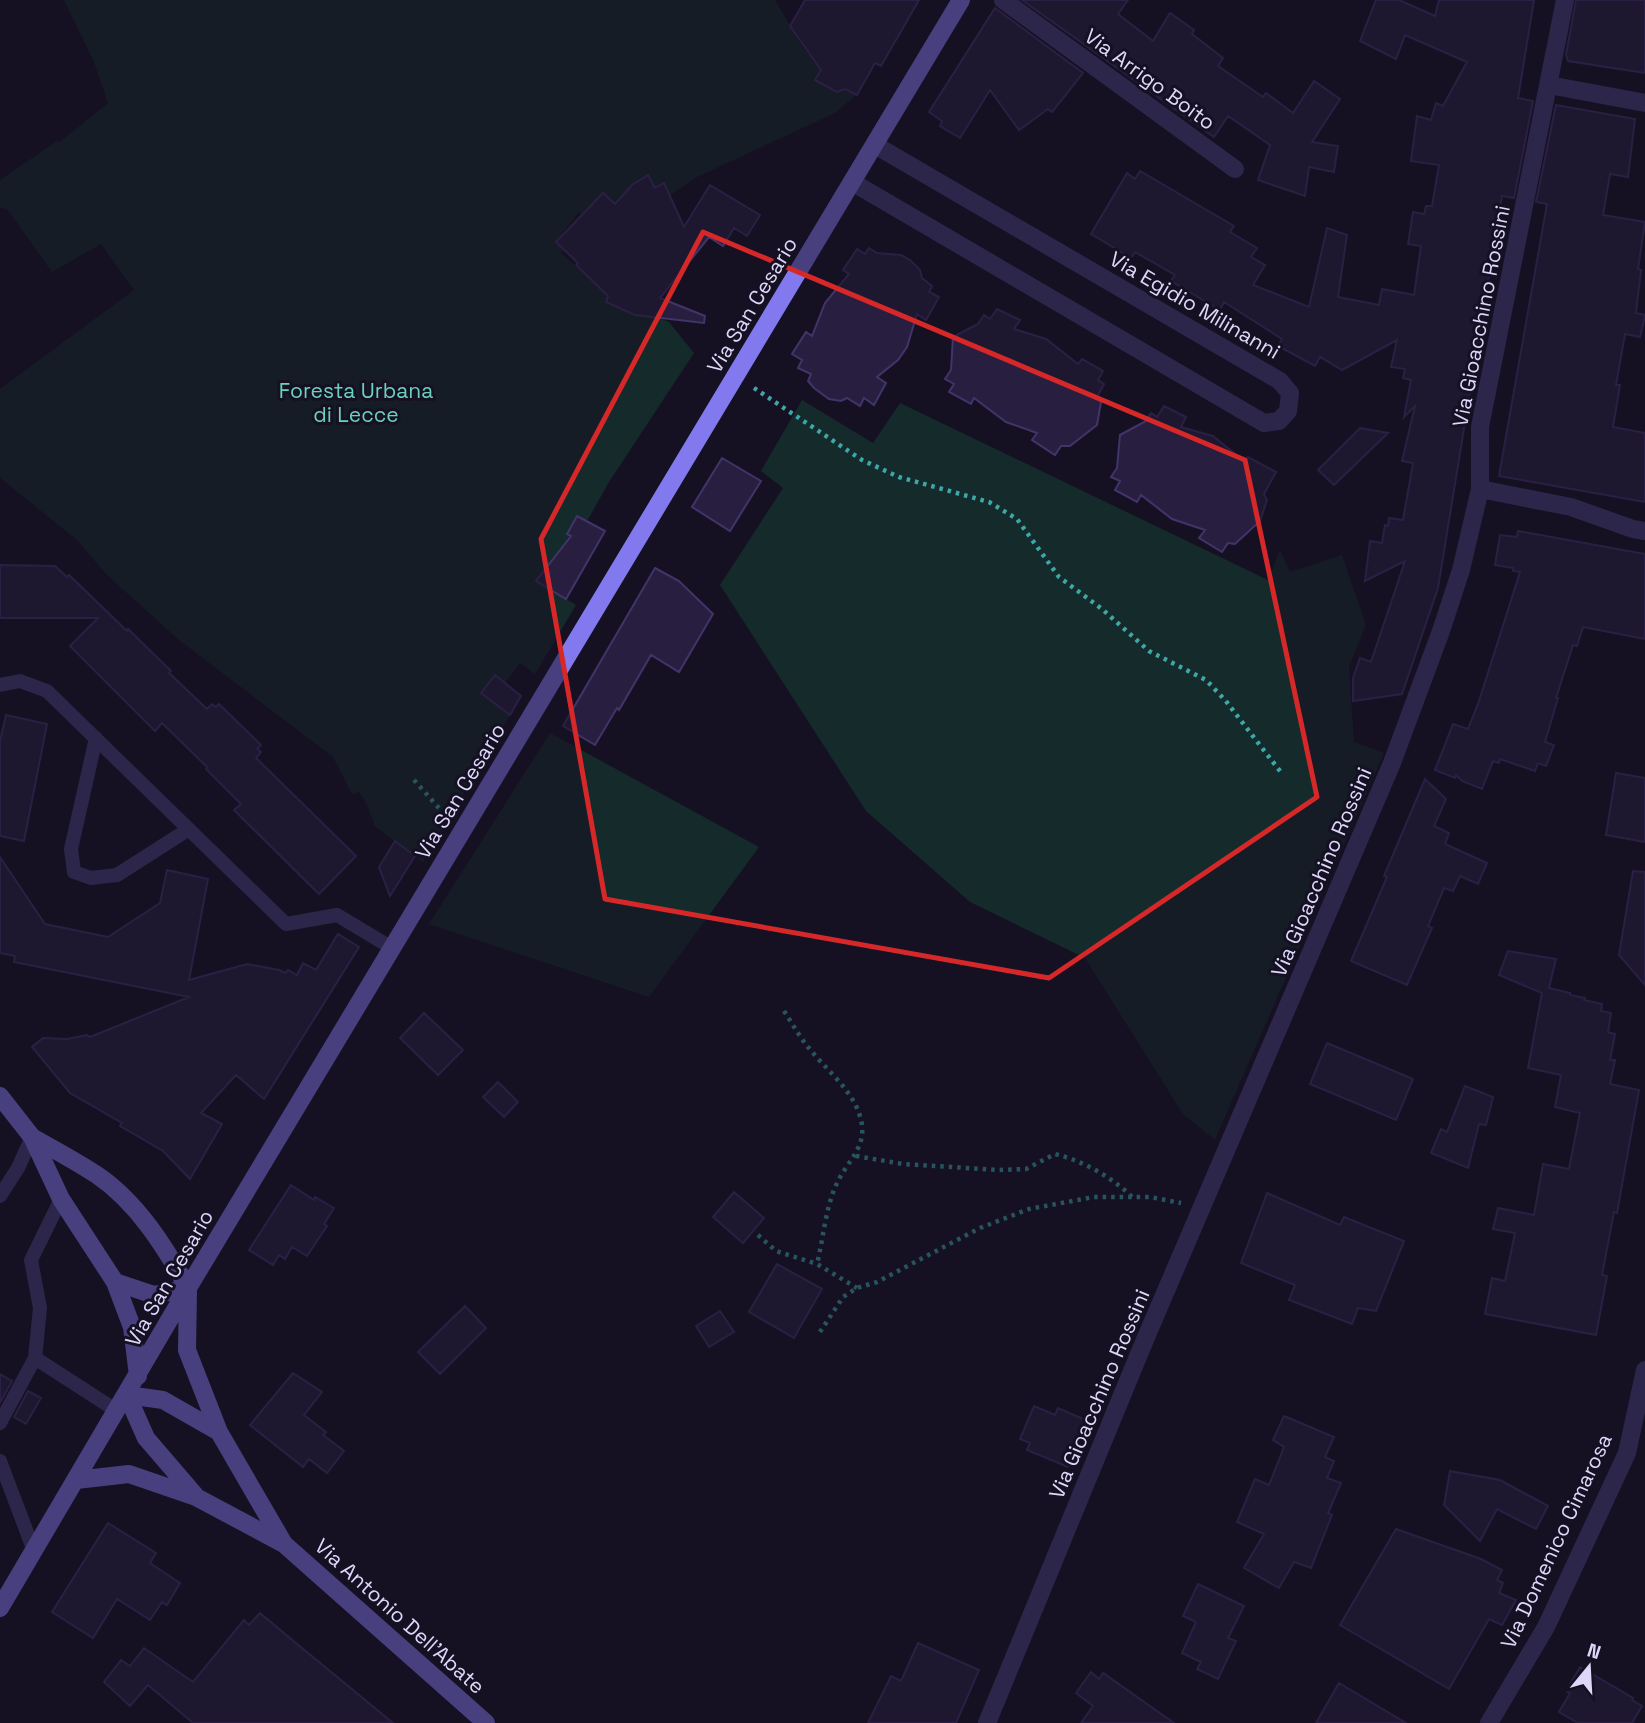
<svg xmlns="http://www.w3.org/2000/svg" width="1645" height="1723" viewBox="0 0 1645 1723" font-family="'Space Grotesk',sans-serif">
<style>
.green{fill:#152a2b}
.building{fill:#281f40;stroke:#42346a;stroke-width:2}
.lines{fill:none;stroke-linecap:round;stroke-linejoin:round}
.path{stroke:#3ea7a7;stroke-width:4.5;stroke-dasharray:3.5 5;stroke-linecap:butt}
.service{stroke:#47417b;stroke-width:14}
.minor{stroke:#47417b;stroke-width:18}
.secondary{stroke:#8379ee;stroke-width:18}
.marked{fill:none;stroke:#d62828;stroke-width:5;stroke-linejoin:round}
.labels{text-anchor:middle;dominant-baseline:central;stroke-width:6;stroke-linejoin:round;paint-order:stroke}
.street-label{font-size:21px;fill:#ddd7fa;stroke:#151122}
.park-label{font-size:21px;fill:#6bd1be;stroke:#151122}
</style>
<rect width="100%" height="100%" fill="#151122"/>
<path class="green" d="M64,0h711l27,46 19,24 -6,10 21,12 9,-3 11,6 -21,18 -138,64 -27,18 -6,-12 -9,5 -7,-13 -16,10 -17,19 -12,-10 -20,22 -4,-4 -23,29 8,9 -3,3 47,43 -2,6 29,13 21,2 13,5 25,31 -85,129 -22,39 -10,-5 -10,17 9,6 -7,12 -7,-4 -26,34 40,24 -41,69 -15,-11 -15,20 -10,-8 -13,18 28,22 -87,147 -50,-37 1,-2 -8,-20 -7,-11 -7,2 -19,-37 -154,-117 -73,-66 -29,-34 -77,-62v-89l134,-99 -33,-46 -49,28 -45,-63 -7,-1v-28l57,-39 3,1 48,-39 -14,-41z
M802,400l71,43 27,-40 368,177 12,-30 10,22 52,-17 24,70 -17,42 5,75 30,11 -169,387 -32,-26 -98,-156 -115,-56 -104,-91 -146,-226 63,-97 -22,-17z
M550,733l209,114 -110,150 -220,-73z"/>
<path class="building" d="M805,0h114l-38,66 -6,-3 -18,32 -12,-6 -8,3 -22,-12 6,-10 -31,-44z
M1022,0h106l-10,14 35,27 17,-28 24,17 -2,4 31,24 -5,8 45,31 3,-4 27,20 21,-32 26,18 -28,43 26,4 -4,26 -25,-5 -4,29 -47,-16 12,-35 -42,-29 -14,21z
M1376,0h23l36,16 4,-16h95l-16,98 15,3 -19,97 -12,-2 -64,392 -36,106 -49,7v-23l7,-20 11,4 34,-101 -40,20 5,-40 12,2 3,-18 3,1 1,-8 14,2 10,-57 -11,-2 13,-55 -11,11 7,-37 -8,-2 2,-9 -14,-2 6,-27 -55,30 -22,-13 -5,9 -37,-20 4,-7 -58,-37 -4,8 -49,-29 4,-6 -40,-23 -4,6 -40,-24 36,-61 8,6 5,-8 94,55 -4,6 27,16 -6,9 14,8 -12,20 56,22 18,-79 20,7 -9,62 41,8 3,-16 32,6 7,-49 -13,-2 5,-32 11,2 2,-8h6l7,-41 -28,-4 6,-45 14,4 5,-17 7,3 24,-44 -62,-27 -9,24 -36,-18z
M1576,0h69v73l-77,-12 -2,-6z
M995,8l88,65 -31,39 -4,-3 -29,21 -29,-40 -30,48 -20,-12 2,-5 -13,-9z
M1556,105l79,14 -7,58 -18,-3 -7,41 42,7 -7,47 3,1 -5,43 9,2 -5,22 -15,-3 -9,51h4l-7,42 32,6v69l-146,-26 48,-272 -11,-2z
M648,175l7,13 9,-5 20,44 26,-42 50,30 -13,21 -13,-8 -11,18 -14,-9 -49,61 45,18 -1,7 -69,-8 -29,-13 2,-6 -32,-31 2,-2 -22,-21 47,-49 12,11 17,-19z
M869,248l8,5 24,2 9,5 10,10 2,8 10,8 -3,6 10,5 -13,23 -9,-6 -10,33 -9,13 -21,17 9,6 -12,22 -10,-7 -4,8 -13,-8 -6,3 -12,-2 -15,-11 -6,-7 3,-7 -13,-6 4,-8 -10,-6 14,-22 6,4 13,-33 24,-29 -6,-4 14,-21 8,5z
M997,309l23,11 -6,9 32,10 32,25 4,-5 21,12 -5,9 6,4 -7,13 4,5 -4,23 -27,21h-9l-6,9 -23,-15 5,-7 -31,-11 -32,-24 -3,6 -22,-12 5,-8 -9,-5 6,-9 2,-33 25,-13 6,-9 6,4z
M1164,406l22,11 -5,10 32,9 32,26 3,-5 28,15 -12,22 3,6 -7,21 -25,23 -7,-1 -6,9 -23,-14 6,-8 -33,-11 -31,-24 -4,7 -22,-12 5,-9 -9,-4 6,-9 3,-33 26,-14 5,-8 6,4z
M1360,428l28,5 -54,52 -16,-15z
M722,458l39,23 -31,50 -38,-24z
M577,516l28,15 -39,68 -30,-18 35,-45 -4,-2z
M1518,531l127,23v85l-62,-12 -6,19 -4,-1 -17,53h2l-13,44 9,3 -8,21 -8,-3 -3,8 -35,-12 -1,4 -6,-2 -11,28 -20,-8 -6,-6 -1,3 -20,-8 18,-46 15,5 11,-28 41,-129 -7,-1v-3l-18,-3 5,-30 17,2z
M0,565l55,1 12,11 2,-2 58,56 1,-2 43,42 -2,2 38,36 5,-5 4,3 3,-3 42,41 -4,4 4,3 -5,6 100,98 -37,38 -85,-84 7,-6 -35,-35 1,-2 -45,-44 -7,8 -85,-85 28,-28h-98z
M655,568l24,13 34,33 -34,58 -28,-17 -32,55 -2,-2 -22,37 -32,-19z
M495,675l26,21 -11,19 -29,-22z
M6,715l41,9 -23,117 -24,-5v-95z
M1616,773l29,5v64l-39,-7z
M1425,779l21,20 -12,27 15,7 -4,11 42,19 -9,21 -18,-8 -7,15 -9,-3 -16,38 4,2 -25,57 -56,-24 36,-84 -3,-1z
M395,841l20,15 -25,40 -11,-29z
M0,857l45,67 63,13 52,-34 7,-33 41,9 -19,101 58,-16 32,6 6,3 3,-3 9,5 6,-12 13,7 22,-36 21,13 -95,152 -28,-24 -35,38 21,11 -32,55 -27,-28 -43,-25 2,-3 -52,-30 -38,-46 11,-9 24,1 20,-4 3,2 99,-40 -175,-35 1,-6 -15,-3z
M1633,871l12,1v113l-26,-30z
M1508,951l48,8 -7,29 21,5v2l15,3 -1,2 18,4 -1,7 10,2 -3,19 7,2 -5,26h5l-5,24 29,6 -22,123 -3,-1 -12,63 5,1 -11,59 -111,-21 7,-36 13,3 10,-48 -22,-4 5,-21 36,7 9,-51 26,5 11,-56 -25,-6 6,-32 -33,-7 14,-75 -43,-18z
M424,1013l39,37 -25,25 -38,-37z
M1327,1043l86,36 -17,41 -86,-36z
M498,1082l20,20 -14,15 -21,-20z
M1465,1086l28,11 -7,28 -7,-1 -11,44 -37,-15 10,-24 6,3z
M291,1185l23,15 1,-3 19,11 -10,16 3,2 -20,30 -15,-9 -7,12 -6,-4 -6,10 -24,-15z
M734,1192l30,26 -21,25 -30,-26z
M1267,1193l73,32 4,-8 60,24 -28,70 -18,-3 -6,16 -63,-24 6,-15 -54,-22z
M777,1264l45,25 -28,49 -45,-26z
M465,1306l21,22 -46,46 -22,-22z
M720,1311l14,21 -25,15 -13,-21z
M293,1373l29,19 -18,23 22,17 -3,3 21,16 -17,22 -18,-14 -6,8 -53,-42z
M0,1374l12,7 -12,22z
M28,1391l13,7 -15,26 -12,-7z
M1034,1406l21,9 3,-7 30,13 -20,46 -41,-17 3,-7 -10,-4z
M1284,1416l50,21 -9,20 9,4 -7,17 14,5 -13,30 4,2 -21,53 -17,-6 -15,26 -35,-20 20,-34 -27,-12 18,-43 14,6 15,-38 -11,-7z
M1450,1471l50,9 48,26 -12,23 -39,-20 -17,32 -36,-36z
M108,1523l48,30 -6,10 30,20 -13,22 -5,-3 -12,18 -33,-21 -24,39 -41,-26z
M1396,1529l85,30 21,11 -5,10 6,3 -4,10 17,7 -14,25 -13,-6 -40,70 -109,-64z
M1198,1584l46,22 -16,32 8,3 -18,38 -21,-10 4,-7 -19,-9 14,-31 -13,-6z
M260,1613l25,21 108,89h-200l-45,-38 -18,21 -26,-24 17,-22 9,6 14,-18 49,34 51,-62 5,5z
M918,1643l61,27 -23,53h-88l23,-47 10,5z
M1580,1667l53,31 -1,2 10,6 -10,17h-54l-19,-11 11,-19 -4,-2z
M1091,1672l8,7 4,-6 71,50h-93l12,-17 -17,-13z
M1339,1683l67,40h-90z"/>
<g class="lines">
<path class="path" d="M754,388l108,72 37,17 90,25 28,17 42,58 43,32 47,42 57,29 19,20 58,75
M414,780l32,36
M784,1011c8,12 15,25 24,36 15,19 38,38 48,59 19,40 -10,52 -22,84 -9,23 -11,50 -17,74
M856,1156l47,8 96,6 27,-1 29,-15c28,7 57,23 77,43
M758,1235l18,16 41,13 40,24
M820,1332l23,-35 14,-9 20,-6 103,-54 49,-19 65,-12h56l31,6"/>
<path class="service" d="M0,685l20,-4 27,10 239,233 51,-9 55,33
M96,738l-25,111 3,23 17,6 26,-3 72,-46
M0,1196l18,-28 14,-31
M35,1358l5,-50 -9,-48 30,-61
M0,1423l35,-65 82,53
M0,1461l34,90"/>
<path class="minor" d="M1003,0l232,169
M1549,85l96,18
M852,182l412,241 15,-2 9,-10 2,-18 -10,-12 -405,-236
M1480,489l91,18 62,22 12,2
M987,1723l157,-381 248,-579 49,-132 20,-61 19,-81v-62l85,-427
M1489,1723l57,-96 81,-174 18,-83"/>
<path class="secondary" d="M0,1096l32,41 29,62 54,83 17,45 6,49
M32,1137c21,12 44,24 65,38 40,27 68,72 91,113
M115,1282l39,13 34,-7
M188,1291l-1,59 32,82 65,112
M127,1395l19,43 49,57
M127,1395l36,5 56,32
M76,1480l53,-6 67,23 88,47 202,179
M0,1608l188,-320 773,-1288"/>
</g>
<path d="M0 0H1645V1723H0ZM703,232l542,228 72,337 -268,181 -444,-79 -64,-360z" fill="#151122" fill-opacity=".55" fill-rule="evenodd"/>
<path class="marked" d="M703,232l542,228 72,337 -268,181 -444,-79 -64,-360z"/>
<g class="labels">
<g class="street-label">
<text transform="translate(1150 79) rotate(36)">Via Arrigo Boito</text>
<text transform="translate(752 305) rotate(-59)">Via San Cesario</text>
<text transform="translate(1195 305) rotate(30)">Via Egidio Milinanni</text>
<text transform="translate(1481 316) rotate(-79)">Via Gioacchino Rossini</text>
<text transform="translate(460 791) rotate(-59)">Via San Cesario</text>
<text transform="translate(1321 872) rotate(-67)">Via Gioacchino Rossini</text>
<text transform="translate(169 1278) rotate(-60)">Via San Cesario</text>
<text transform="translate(1099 1394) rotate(-67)">Via Gioacchino Rossini</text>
<text transform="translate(1556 1541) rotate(-65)">Via Domenico Cimarosa</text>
<text transform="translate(400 1616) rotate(42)">Via Antonio Dell'Abate</text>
</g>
<g class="park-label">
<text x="356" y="390">Foresta Urbana<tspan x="356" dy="24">di Lecce</tspan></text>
</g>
</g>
<g transform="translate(1589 1667) rotate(18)" stroke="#151122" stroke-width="5" paint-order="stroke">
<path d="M0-5L12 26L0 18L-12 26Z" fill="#ddd7fa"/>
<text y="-10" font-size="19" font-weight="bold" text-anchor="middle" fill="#ddd7fa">N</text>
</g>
</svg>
